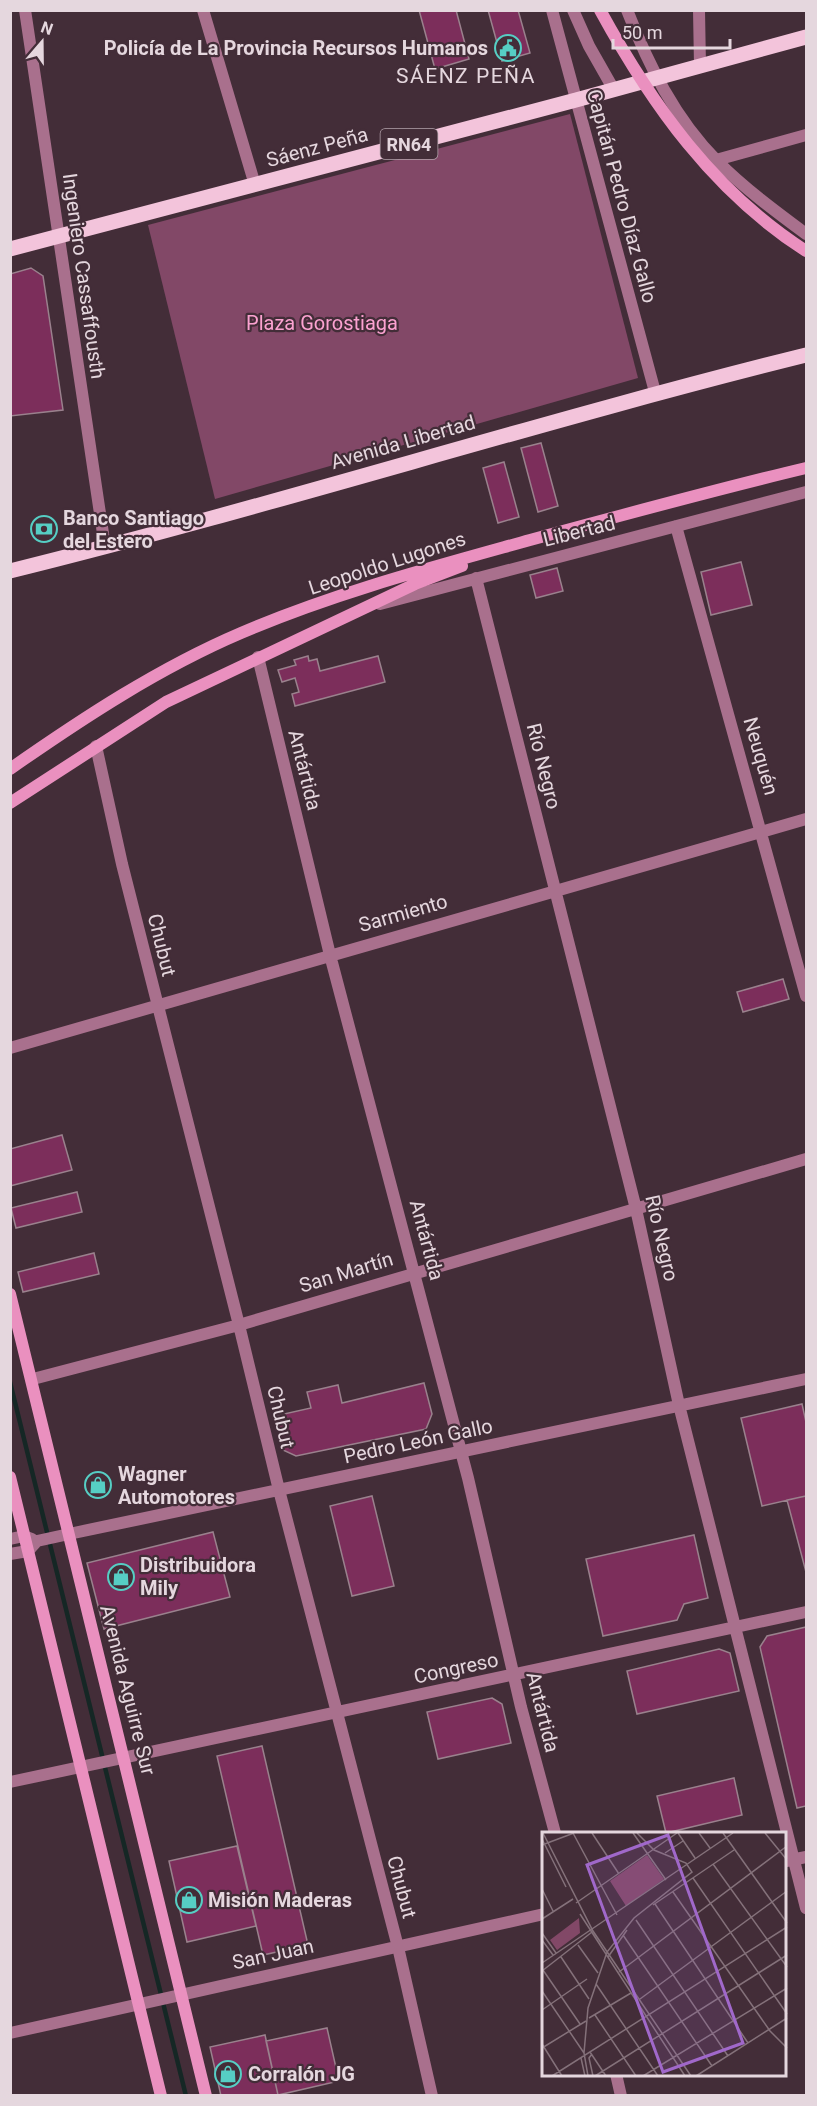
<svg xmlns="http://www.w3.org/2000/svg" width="817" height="2106" viewBox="0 0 817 2106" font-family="Roboto,sans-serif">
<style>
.green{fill:#824867}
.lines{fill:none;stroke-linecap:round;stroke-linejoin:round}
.stream{stroke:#152725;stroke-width:4.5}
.building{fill:#7c2e5b;stroke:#9a818d;stroke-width:1.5}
.minor{stroke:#a9708d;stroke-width:12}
.secondary{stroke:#ea90bf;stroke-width:12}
.primary{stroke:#f3c4db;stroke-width:15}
.secondary-bridge{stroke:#ea90bf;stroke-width:12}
.labels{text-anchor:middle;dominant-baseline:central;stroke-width:4.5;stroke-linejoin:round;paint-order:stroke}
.shield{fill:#432d38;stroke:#b4a4ac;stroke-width:1.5}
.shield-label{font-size:18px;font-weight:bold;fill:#e5d7de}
.poi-label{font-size:20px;font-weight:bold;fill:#e5d7de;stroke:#432d38;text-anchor:start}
.street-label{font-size:20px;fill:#e5d7de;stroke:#432d38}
.park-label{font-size:20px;fill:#fca2d1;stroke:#432d38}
.neighbourhood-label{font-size:21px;letter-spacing:1.5px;fill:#e5d7de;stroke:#432d38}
.inset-road{fill:none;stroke:#84717a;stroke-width:1.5}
.view{fill:#a068ca;fill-opacity:0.15;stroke:#a068ca;stroke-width:3}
.inset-edge{fill:none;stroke:#e5d7de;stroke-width:3}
</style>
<rect width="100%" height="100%" fill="#432d38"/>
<path class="green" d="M570,114l68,264 -423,121 -67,-274z"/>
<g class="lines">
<path class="stream" d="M10,1382l176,714"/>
</g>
<path class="building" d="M419,10h37l13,49 -34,10z
M488,10h30l12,43 -28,8z
M31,268l12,8 20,134 -53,6v-142z
M541,443l17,63 -20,6 -17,-64z
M504,462l15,55 -21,6 -15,-55z
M741,562l11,43 -41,10 -10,-43z
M557,568l6,23 -27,7 -6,-23z
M308,656l1,5 8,-2 3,12 58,-15 7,26 -90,24 -3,-12 7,-2 -4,-14 -13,4 -4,-12 18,-5 -2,-5z
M783,979l6,20 -46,13 -6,-20z
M62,1135l10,35 -62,16v-37z
M77,1192l5,20 -66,16 -5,-20z
M94,1253l5,21 -76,18 -5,-20z
M424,1383l8,31 -6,15 -130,27 -13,-6 -8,-34 36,-8 -4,-16 31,-7 4,18z
M802,1404l4,18v74l-44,10 -21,-88z
M372,1496l22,90 -42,10 -22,-90z
M806,1496v76l-19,-72z
M213,1532l17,65 -126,32 -17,-66z
M694,1535l14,63 -24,6 -7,16 -74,16 -17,-77z
M806,1627v179l-9,2 -37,-161 7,-11z
M719,1649l11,4 9,38 -102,23 -10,-43z
M492,1698l10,6 9,39 -73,16 -11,-47z
M262,1746l46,199 -45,10 -46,-199z
M734,1778l8,37 -76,18 -9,-37z
M237,1846l19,80 -69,16 -18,-81z
M327,2028l12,53 -61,14 -12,-54z
M265,2035l13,60 -57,1 -11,-49z"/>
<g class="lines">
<path class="minor" d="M25,10l80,537
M203,10l52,175
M552,10l103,382
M573,10l16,36 25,44
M627,10c21,54 48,109 90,151 27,27 58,50 89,73
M699,10l1,56
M716,160l90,-25
M676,526l130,470
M476,578l160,631 43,196 127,503
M380,604l426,-112
M258,657l72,298 138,523 53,229 34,126
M96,746l26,118 117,461 40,165 119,457 34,149
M10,1048l796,-229
M33,1379l206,-54 567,-166
M10,1539l14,-3 8,3
M10,1554l18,-3 9,-10 32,-7 737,-155
M10,1782l796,-170
M786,1861l20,-4
M10,2033l534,-119
M616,2074l5,22"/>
<path class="secondary" d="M10,769c73,-51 149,-101 231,-136 93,-40 192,-66 289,-93 92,-25 184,-50 276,-72
M10,803l156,-101 249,-118 47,-18
M10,1294l196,802
M10,1477l151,619"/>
<path class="primary" d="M10,249l566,-149 230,-63
M10,571c267,-66 530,-150 796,-216"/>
<path class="secondary-bridge" d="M600,10c52,95 114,182 206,241"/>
</g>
<defs>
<symbol id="civic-ring" viewBox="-11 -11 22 22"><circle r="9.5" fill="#432d38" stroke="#56cec4" stroke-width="1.5"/><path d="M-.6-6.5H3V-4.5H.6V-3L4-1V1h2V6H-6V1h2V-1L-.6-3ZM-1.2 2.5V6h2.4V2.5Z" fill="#56cec4"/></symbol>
<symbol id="bank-ring" viewBox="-11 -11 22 22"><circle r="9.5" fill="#432d38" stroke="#56cec4" stroke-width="1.5"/><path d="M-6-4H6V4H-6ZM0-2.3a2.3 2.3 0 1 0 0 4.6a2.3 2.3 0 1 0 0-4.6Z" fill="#56cec4"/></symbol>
<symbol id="shop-ring" viewBox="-11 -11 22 22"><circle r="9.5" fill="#432d38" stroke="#56cec4" stroke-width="1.5"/><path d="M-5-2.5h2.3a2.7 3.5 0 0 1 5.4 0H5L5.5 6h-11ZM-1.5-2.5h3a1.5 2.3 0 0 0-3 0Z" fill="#56cec4"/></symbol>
</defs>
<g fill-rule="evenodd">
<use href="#civic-ring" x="493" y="33" width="30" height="30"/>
<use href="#bank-ring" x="29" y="514" width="30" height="30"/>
<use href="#shop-ring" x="83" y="1470" width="30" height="30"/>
<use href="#shop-ring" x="106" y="1562" width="30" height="30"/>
<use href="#shop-ring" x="174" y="1885" width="30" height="30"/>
<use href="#shop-ring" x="213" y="2059" width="30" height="30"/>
</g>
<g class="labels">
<rect class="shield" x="380.5" y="129" width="57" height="30" rx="4.5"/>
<g class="shield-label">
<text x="409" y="144">RN64</text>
</g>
<g class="poi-label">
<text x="488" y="48" text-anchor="end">Policía de La Provincia Recursos Humanos</text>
<text x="63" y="518">Banco Santiago<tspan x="63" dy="23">del Estero</tspan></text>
<text x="118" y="1474">Wagner<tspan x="118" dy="23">Automotores</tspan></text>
<text x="140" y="1565">Distribuidora<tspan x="140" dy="23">Mily</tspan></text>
<text x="208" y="1900">Misión Maderas</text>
<text x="248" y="2074">Corralón JG</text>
</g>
<g class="street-label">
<text transform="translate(317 147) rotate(-15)">Sáenz Peña</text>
<text transform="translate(622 196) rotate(75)">Capitán Pedro Díaz Gallo</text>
<text transform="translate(84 276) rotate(82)">Ingeniero Cassaffousth</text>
<text transform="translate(403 442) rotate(-16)">Avenida Libertad</text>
<text transform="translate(579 531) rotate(-14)">Libertad</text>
<text transform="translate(387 563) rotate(-18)">Leopoldo Lugones</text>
<text transform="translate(761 756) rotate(74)">Neuquén</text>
<text transform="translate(544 766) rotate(76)">Río Negro</text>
<text transform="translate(305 770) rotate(76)">Antártida</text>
<text transform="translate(403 913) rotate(-16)">Sarmiento</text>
<text transform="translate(162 945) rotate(76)">Chubut</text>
<text transform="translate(662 1238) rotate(77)">Río Negro</text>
<text transform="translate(427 1240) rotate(75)">Antártida</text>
<text transform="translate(346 1272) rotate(-17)">San Martín</text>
<text transform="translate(281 1417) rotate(77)">Chubut</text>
<text transform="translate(418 1441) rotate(-12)">Pedro León Gallo</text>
<text transform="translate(456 1668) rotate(-12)">Congreso</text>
<text transform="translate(128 1690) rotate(76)">Avenida Aguirre Sur</text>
<text transform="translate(543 1712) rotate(76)">Antártida</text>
<text transform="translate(402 1887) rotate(75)">Chubut</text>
<text transform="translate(273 1954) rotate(-12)">San Juan</text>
</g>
<g class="park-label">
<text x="322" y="323">Plaza Gorostiaga</text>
</g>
<g class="neighbourhood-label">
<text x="466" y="76">SÁENZ PEÑA</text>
</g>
</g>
<g transform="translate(542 1832)">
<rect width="244" height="244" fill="#432d38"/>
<path d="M105,23l17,24 -38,27 -16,-25zM37,86l1,15 -23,17 -7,-10z" fill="#824867"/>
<path class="inset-road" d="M1,1l50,98 98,145M31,1l44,82M50,1l27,41M91,1l33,47M136,1l17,25M157,1l11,15M181,1l64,90M223,1l22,27M0,7l24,48M0,13l32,-12M123,21l18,-12M171,32l74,103M151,46l94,136M0,57l11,22M131,60l97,139 17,17M34,71l101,-70M113,72l93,139M111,73l81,-55M38,82l105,162M0,87l31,-20M94,88l92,136M0,101l14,20M81,103l89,131M0,108l11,15M36,113l20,28M19,125l28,42M66,125l19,-27M0,131l191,-130M1,138l37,54M0,139l50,-39M77,140l168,-126M54,152l62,92M0,159l42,62M98,167l147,-108M0,178l45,-31M53,183l41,61M47,186l42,-25M0,212l20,32M0,216l44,-27M48,220l16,24M50,222l-3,4 4,18M39,226l4,18M10,244l235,-149M46,244l-4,-23 4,-45 19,-56 27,-34 58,-46 -6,-9 -32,-13 -17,-17M53,244l192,-121M101,244l144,-88M154,244l91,-58"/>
<path class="view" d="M126,3l75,208 -80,29 -76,-207z"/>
<rect width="244" height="244" class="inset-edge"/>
</g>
<rect width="817" height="2106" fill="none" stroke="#e5d7de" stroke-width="24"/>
<g transform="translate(42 42) rotate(20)" stroke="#432d38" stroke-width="4.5" paint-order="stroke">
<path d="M0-4.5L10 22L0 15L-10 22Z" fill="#e5d7de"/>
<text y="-9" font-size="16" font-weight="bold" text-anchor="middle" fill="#e5d7de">N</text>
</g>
<path d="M613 39v9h117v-9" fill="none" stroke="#e5d7de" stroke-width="3"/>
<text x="622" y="39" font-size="18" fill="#e5d7de" stroke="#432d38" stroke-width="4.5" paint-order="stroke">50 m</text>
</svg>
